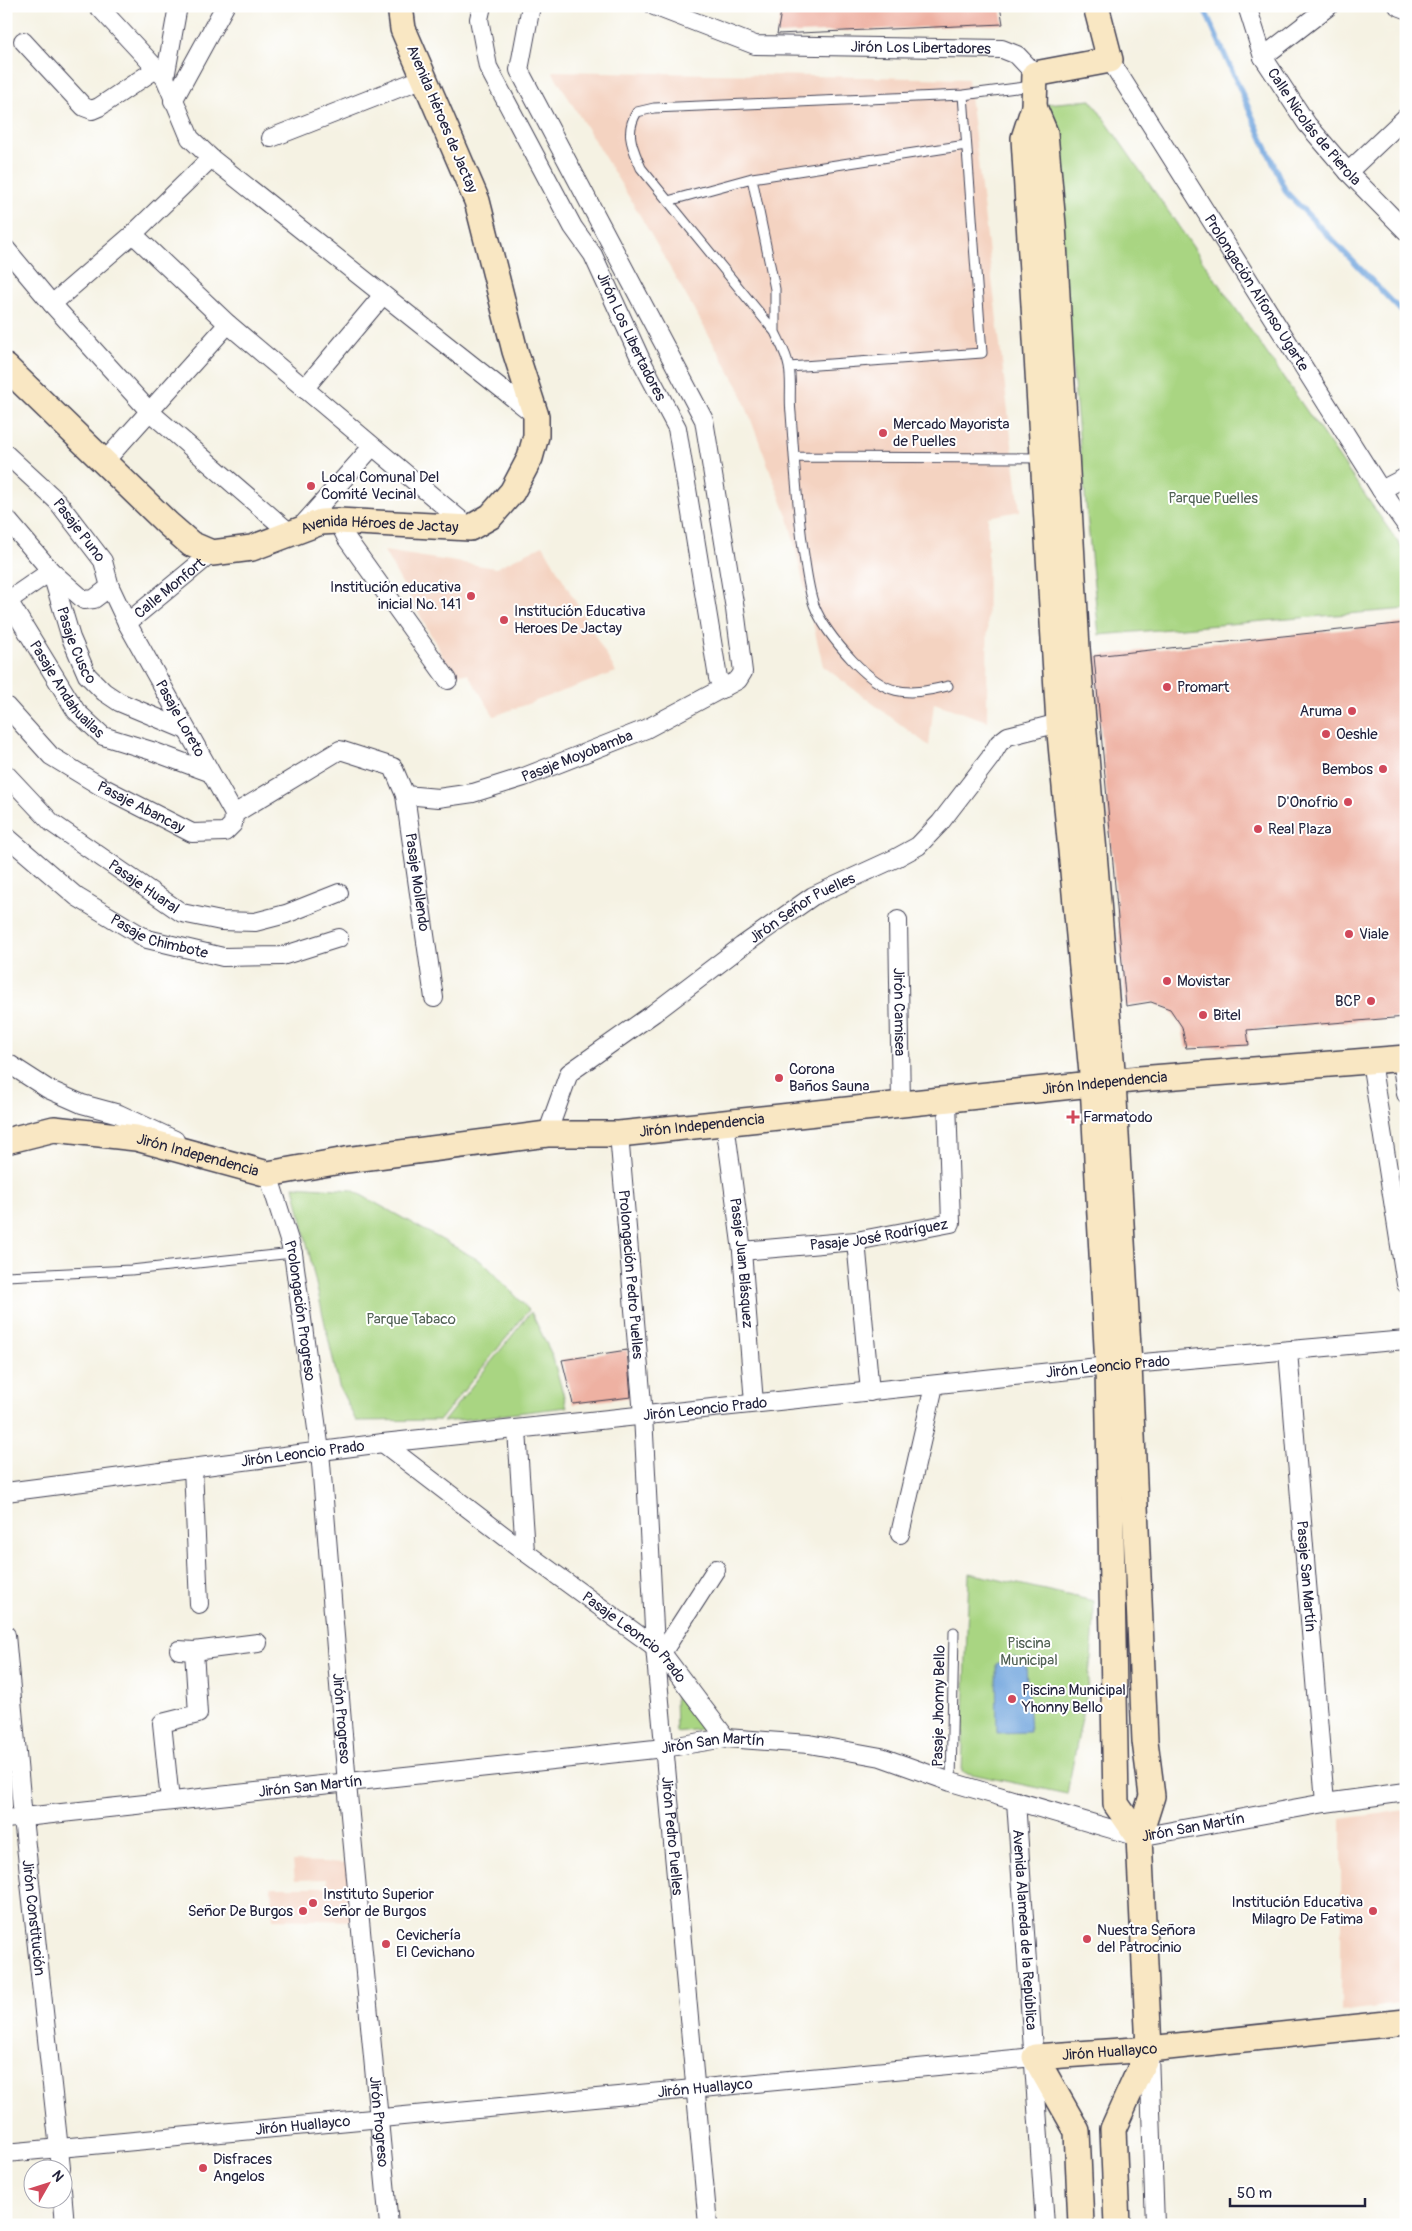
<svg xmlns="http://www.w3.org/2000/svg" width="1412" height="2231" viewBox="0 0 1412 2231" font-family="Pangolin,sans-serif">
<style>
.built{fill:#f4d3c1}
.green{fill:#a9d582;stroke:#667c5e}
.water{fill:#70a4dd;stroke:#49638c}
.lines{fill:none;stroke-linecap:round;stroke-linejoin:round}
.stream{stroke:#70a4dd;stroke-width:5.5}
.building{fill:#eeb1a2}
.lane-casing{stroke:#424154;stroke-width:11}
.street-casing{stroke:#424154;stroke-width:20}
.secondary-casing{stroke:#424154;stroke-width:28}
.lane{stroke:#fff;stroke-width:9}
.street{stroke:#fff;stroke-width:18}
.secondary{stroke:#f9e7c3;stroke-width:25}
.poi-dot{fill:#d1495b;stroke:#fff;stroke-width:2}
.labels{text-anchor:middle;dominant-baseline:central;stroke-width:4;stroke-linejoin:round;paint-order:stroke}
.street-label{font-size:15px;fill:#22223b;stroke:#fff}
.poi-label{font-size:15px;fill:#22223b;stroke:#fff;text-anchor:start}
.park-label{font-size:15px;fill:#516154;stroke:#fff}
</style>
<rect width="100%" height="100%" fill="#fff"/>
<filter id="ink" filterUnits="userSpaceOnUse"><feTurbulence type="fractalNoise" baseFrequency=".02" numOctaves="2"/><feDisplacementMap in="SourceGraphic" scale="10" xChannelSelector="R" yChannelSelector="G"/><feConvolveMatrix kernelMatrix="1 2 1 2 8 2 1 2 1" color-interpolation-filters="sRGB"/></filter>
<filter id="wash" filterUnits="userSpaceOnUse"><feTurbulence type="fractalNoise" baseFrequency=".0096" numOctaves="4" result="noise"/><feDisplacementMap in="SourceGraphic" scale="20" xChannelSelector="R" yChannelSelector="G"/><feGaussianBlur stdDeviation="1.12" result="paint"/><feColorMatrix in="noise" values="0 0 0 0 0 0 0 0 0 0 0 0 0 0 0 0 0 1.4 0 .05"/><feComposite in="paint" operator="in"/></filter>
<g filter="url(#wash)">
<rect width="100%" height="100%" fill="#f5f2e3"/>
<path class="built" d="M552,71l416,8 52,432 -32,6 -1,204 -53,-18 -5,43 -106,-80 -34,-145 -50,-133 -101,-176z
M543,545l73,127 -122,44 -26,-42 -16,-1 -68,-122 112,17z
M1406,1810v193l-65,9v-193z
M293,1861l58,2 5,58 -83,-2 -2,-32h57l-1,-8 -32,1z"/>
<path class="green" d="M1091,100l315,454v55l-307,26 -53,-531z
M294,1186l58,4 132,73 45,47 -89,110 -84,1 -17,-35z
M531,1312l21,43 15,52 -124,15z
M969,1573l125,28c1,65 -15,129 -27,193l-105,-22z
M675,1693l28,36 -27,3z"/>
<path class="water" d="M1014,1657l5,3v4l7,1 4,67 -33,1 -1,-69z"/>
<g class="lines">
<path class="stream" d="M1203,6l83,186 120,124"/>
</g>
<g id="blocks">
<path class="building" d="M782,6h218l3,18 -226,10z
M1406,623v394l-159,13 2,15 -63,3 -4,-21 -12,-18 -19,-7 -25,4 -32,-350z
M627,1350l4,47 -58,7 -11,-44z"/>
</g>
</g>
<g filter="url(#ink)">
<use href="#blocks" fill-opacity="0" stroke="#424154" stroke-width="1"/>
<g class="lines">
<defs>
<path id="lane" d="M752,178l23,111v43
M668,201l84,-23 214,-33
M789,367l193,-14 -19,-258
M794,457l248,1
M948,686c-45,11 -62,9 -95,-25 -15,-16 -31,-35 -39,-56 -6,-17 -8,-38 -11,-56 -6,-45 -9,-91 -12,-136 -2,-15 1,-31 -2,-46 -2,-12 -9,-24 -14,-35l-134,-164c-8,-20 -17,-35 -4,-56l17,-4 309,-13 69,-9
M6,1276l125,-6 162,-17
M951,1782l3,-150"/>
<g id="street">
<path d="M98,6l67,72 25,60 21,20 325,258"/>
<path id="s1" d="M482,6l-3,13 9,48 85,160 20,28 48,105 36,68 41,250 6,10"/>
<path id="s2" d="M654,6l101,39 247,4 15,6 18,19"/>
<path id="s3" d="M1247,6l16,51 44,67 41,48 58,59"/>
<path d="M1398,6l8,3"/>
<path d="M23,41l61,66 8,3 7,-3 57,-38"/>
<path d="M1263,57l66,-51"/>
<path id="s4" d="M1110,60l271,430 25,35"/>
<path d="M165,78l13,-72"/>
<path d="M173,101l52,-95"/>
<path d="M271,138l153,-60"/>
<path d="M1348,172l58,-55"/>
<path d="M133,234l95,90 242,204"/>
<path d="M6,249l46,55 98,108 140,121"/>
<path d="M52,304l81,-70 78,-76"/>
<path d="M304,389l79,-94"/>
<path id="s5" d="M6,454l51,47 46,60 7,26 17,36 107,191"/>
<path d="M104,462l124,-138"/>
<path d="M1381,490l25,-13"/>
<path id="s6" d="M6,518l45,53 20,67 16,37 17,17 15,10 67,28"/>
<path d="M338,521l9,18 101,141"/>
<path d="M299,529l73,-82"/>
<path id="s7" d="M6,597l70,114 27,25 49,15 57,21"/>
<path d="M6,602l45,-31 33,29 10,-1 16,-12"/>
<path id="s8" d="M127,623l85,-70"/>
<path id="s9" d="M6,706l45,50 51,31 90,46 33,-1 8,-8 1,-10"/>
<path id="s10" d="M6,774l46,49 130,90 39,8 34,1 31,-8 53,-21"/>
<path id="s11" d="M405,795l33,3 35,-5 51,-16 122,-48 92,-49 5,-8 -8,-63 -31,-189 -185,-350 12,-64"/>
<path id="s12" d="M234,814l106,-64 53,17 12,28 29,203"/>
<path id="s13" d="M6,836l71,61 70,42 76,18 59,-1 57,-18"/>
<path id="s14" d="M898,920l3,185"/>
<path d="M1401,1058l5,36"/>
<path d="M1371,1061l35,223"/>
<path d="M6,1062l42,27 34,15 37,10 56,26"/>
<path id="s15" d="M725,1123l17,128 12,152"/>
<path id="s16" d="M547,1134l22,-61 85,-60 88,-67 71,-50 83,-38 22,-12 22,-23 50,-65 9,-15 9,-7 51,-13 11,-1"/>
<path id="s17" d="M619,1134l24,281 12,232 53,578"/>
<path id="s18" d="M268,1174l25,79 27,198 27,333 42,441"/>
<path d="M856,1241l14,151"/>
<path id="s19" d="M742,1251l114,-10 95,-18 -4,-123"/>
<path id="s20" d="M1288,1351l37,452"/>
<path d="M517,1430l8,122"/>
<path id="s21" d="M383,1443l142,109 130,95 7,6 64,85"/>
<path d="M193,1468l6,136"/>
<path id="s22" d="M6,1492l377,-49 725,-77 298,-26"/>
<path d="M900,1534l34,-148"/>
<path id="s23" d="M6,1635l17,183 38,350"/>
<path d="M179,1650l15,1 64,-8"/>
<path d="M662,1653l54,-84"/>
<path d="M170,1801l-8,-78 36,-9 -4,-63"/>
<path id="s24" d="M1016,1801l29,424"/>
<path id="s25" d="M6,1819l658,-71 62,-10 83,6 72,13 70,25 188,55 186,-34 81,-11"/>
<path d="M1149,2053l6,172"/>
<path id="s26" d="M6,2153l1029,-96"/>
<path d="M62,2190l3,35"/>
</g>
<g id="secondary">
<path d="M1096,6l14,54 -75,14 -1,33 -10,31 35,585 34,361 15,282 8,438 23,33"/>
<path d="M1034,107l11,26 8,92 24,423 36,434 16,283 16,376 7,55 -13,41 10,212 -36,80 4,96"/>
<path id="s27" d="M6,367l162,157 23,20 21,9 40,-5 69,-26 17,-1 132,7 21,-12 21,-24 18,-34 6,-22v-20l-21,-65 -38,-150 -74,-172 -3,-23"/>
<path id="s28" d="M6,1141l48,-12 82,9 132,36 78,-14 201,-26h72l520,-55 267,-21"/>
<path id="s29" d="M1081,2225l-4,-94 -42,-74 114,-8 257,-27"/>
</g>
</defs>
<use href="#lane" class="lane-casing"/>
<use href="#street" class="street-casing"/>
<use href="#secondary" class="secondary-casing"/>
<use href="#lane" class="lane"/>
<use href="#street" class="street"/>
<use href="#secondary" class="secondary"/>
</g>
</g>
<g class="poi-dot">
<circle cx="883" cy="433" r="5"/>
<circle cx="311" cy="486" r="5"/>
<circle cx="471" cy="596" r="5"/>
<circle cx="504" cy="620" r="5"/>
<circle cx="1167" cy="687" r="5"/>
<circle cx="1352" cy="711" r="5"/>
<circle cx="1326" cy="734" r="5"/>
<circle cx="1383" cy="769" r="5"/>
<circle cx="1348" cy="802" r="5"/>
<circle cx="1258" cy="829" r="5"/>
<circle cx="1349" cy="934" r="5"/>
<circle cx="1167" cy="981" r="5"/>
<circle cx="1371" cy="1001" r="5"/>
<circle cx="1203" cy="1015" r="5"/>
<circle cx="779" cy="1078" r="5"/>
<path d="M1070.5 1109.5h5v5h5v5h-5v5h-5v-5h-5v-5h5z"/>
<circle cx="1012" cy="1699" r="5"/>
<circle cx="313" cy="1903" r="5"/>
<circle cx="303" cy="1911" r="5"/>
<circle cx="1373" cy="1911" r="5"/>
<circle cx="1087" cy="1939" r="5"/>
<circle cx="386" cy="1944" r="5"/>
<circle cx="203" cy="2168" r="5"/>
</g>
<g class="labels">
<g class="street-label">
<text stroke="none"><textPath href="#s2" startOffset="274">Jirón Los Libertadores</textPath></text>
<text transform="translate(442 119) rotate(67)">Avenida Héroes de Jactay</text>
<text stroke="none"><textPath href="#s3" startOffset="140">Calle Nicolás de Pierola</textPath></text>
<text stroke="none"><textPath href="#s4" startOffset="275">Prolongación Alfonso Ugarte</textPath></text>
<text stroke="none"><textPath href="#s1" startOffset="368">Jirón Los Libertadores</textPath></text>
<text stroke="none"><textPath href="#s27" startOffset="451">Avenida Héroes de Jactay</textPath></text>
<text stroke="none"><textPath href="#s5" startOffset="106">Pasaje Puno</textPath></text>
<text stroke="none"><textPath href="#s8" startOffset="55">Calle Monfort</textPath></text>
<text stroke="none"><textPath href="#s6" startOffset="148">Pasaje Cusco</textPath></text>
<text stroke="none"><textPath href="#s7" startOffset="111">Pasaje Andahuailas</textPath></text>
<text stroke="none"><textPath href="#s5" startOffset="321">Pasaje Loreto</textPath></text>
<text stroke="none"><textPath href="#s11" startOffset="179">Pasaje Moyobamba</textPath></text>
<text stroke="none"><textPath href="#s9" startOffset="171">Pasaje Abancay</textPath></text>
<text stroke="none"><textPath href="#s12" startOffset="298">Pasaje Mollendo</textPath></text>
<text stroke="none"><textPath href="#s10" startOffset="179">Pasaje Huaral</textPath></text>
<text stroke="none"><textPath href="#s16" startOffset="351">Jirón Señor Puelles</textPath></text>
<text stroke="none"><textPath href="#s13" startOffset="186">Pasaje Chimbote</textPath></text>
<text stroke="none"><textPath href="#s14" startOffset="92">Jirón Camisea</textPath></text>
<text stroke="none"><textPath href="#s28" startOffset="1111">Jirón Independencia</textPath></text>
<text stroke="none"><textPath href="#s28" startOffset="706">Jirón Independencia</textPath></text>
<text stroke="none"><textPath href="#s28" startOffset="196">Jirón Independencia</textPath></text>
<text stroke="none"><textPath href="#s19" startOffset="138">Pasaje José Rodríguez</textPath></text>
<text stroke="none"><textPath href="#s15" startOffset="141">Pasaje Juan Blásquez</textPath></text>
<text stroke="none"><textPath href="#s17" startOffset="141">Prolongación Pedro Puelles</textPath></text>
<text stroke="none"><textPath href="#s18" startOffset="141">Prolongación Progreso</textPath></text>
<text stroke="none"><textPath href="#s22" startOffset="1109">Jirón Leoncio Prado</textPath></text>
<text stroke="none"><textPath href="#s22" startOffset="704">Jirón Leoncio Prado</textPath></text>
<text stroke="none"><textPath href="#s22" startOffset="299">Jirón Leoncio Prado</textPath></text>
<text stroke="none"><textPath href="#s20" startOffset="226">Pasaje San Martín</textPath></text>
<text stroke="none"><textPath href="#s21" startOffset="318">Pasaje Leoncio Prado</textPath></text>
<text transform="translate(939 1706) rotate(-89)">Pasaje Jhonny Bello</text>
<text stroke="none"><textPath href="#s18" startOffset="551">Jirón Progreso</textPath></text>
<text stroke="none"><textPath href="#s25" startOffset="711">Jirón San Martín</textPath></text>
<text stroke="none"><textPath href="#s25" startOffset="306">Jirón San Martín</textPath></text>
<text stroke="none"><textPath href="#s25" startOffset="1206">Jirón San Martín</textPath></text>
<text stroke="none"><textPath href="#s17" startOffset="704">Jirón Pedro Puelles</textPath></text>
<text stroke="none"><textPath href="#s23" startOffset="284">Jirón Constitución</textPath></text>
<text stroke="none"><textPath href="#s24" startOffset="129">Avenida Alameda de la República</textPath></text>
<text stroke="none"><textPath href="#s29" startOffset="254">Jirón Huallayco</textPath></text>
<text stroke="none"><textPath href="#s26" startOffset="702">Jirón Huallayco</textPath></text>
<text stroke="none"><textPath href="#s18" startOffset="956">Jirón Progreso</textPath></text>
<text stroke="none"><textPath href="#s26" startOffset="298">Jirón Huallayco</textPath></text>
</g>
<g class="poi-label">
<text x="893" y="424">Mercado Mayorista<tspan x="893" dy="17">de Puelles</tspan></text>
<text x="321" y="477">Local Comunal Del<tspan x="321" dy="17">Comité Vecinal</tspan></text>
<text x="461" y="587" text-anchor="end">Institución educativa<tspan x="461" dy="17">inicial No. 141</tspan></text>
<text x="514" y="611">Institución Educativa<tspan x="514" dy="17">Heroes De Jactay</tspan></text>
<text x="1177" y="687">Promart</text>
<text x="1342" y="711" text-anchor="end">Aruma</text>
<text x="1336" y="734">Oeshle</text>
<text x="1373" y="769" text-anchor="end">Bembos</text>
<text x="1338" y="802" text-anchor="end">D'Onofrio</text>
<text x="1268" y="829">Real Plaza</text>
<text x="1359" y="934">Viale</text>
<text x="1177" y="981">Movistar</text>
<text x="1361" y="1001" text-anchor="end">BCP</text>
<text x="1213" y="1015">Bitel</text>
<text x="789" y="1069">Corona<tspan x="789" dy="17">Baños Sauna</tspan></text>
<text x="1083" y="1117">Farmatodo</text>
<text x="1022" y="1690">Piscina Municipal<tspan x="1022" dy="17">Yhonny Bello</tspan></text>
<text x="323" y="1894">Instituto Superior<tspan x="323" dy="17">Señor de Burgos</tspan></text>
<text x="1363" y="1902" text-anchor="end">Institución Educativa<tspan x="1363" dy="17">Milagro De Fatima</tspan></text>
<text x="293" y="1911" text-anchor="end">Señor De Burgos</text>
<text x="1097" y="1930">Nuestra Señora<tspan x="1097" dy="17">del Patrocinio</tspan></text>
<text x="396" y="1935">Cevichería<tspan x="396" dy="17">El Cevichano</tspan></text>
<text x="213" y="2159">Disfraces<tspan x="213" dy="17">Angelos</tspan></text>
</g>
<g class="park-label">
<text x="1213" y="498">Parque Puelles</text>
<text x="411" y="1319">Parque Tabaco</text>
<text x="1029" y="1643">Piscina<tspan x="1029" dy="17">Municipal</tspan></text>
</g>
</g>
<rect width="1412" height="2231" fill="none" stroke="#fff" stroke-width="25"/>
<g transform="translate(48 2184) rotate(51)"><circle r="24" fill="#ffffff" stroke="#a7a7b1"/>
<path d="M0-4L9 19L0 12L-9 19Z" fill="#d1495b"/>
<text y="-8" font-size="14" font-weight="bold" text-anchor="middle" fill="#22223b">N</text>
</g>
<path d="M1230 2198v8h135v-8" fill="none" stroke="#22223b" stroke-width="2.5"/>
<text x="1237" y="2198" font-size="15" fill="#22223b" stroke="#ffffff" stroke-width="4" paint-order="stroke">50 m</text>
</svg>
